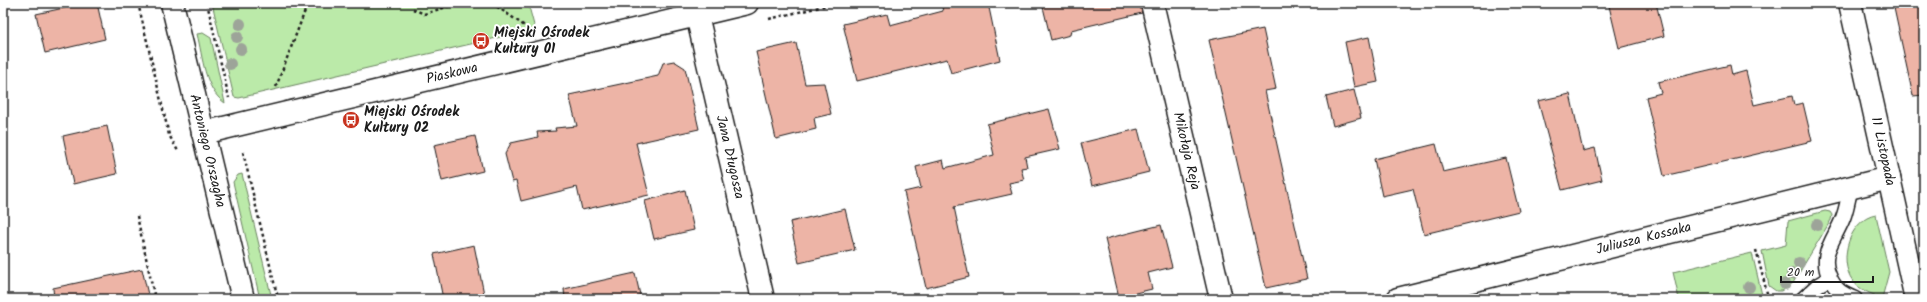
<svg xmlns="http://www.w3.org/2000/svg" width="1927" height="302" viewBox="0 0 1927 302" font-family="Kalam,sans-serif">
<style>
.green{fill:#bbeaa9;stroke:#6c8362}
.building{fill:#edb4a6;stroke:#1c1c1c}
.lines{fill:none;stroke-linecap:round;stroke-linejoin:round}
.lane-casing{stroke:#1c1c1c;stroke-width:17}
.street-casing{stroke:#1c1c1c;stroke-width:25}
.secondary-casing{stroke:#1c1c1c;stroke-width:25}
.path{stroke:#1c1c1c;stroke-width:2.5;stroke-dasharray:3 3;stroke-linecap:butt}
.lane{stroke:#fff;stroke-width:14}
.street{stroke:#fff;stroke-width:22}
.secondary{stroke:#fff;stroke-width:22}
.tree{fill:#9da499}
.labels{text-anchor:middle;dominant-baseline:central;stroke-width:4;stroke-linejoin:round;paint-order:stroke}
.poi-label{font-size:14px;font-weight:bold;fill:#1c1c1c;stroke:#fff;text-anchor:start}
.street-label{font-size:14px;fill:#1c1c1c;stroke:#fff}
</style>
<rect width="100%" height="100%" fill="#fff"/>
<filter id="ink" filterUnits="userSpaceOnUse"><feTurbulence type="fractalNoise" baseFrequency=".025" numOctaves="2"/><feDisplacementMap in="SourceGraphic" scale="8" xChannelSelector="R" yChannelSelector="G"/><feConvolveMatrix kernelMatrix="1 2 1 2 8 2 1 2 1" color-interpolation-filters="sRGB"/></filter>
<g filter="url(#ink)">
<path class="green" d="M212,3h316l7,26 -296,69 -5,-1z
M203,33l8,5 14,65c-21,-14 -22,-46 -28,-69z
M242,174l30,125h-12l-27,-117 5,-7z
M1825,211l5,1 2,3 -1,5 -38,63 -12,8h-5l-7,-5 -7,-35 24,-6 2,-24z
M1876,215l13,57 -7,26c-10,-4 -23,-8 -29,-17 -16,-21 -3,-62 23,-66z
M1752,253l10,42 -8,4h-75l-6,-27z"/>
<path class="building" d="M87,3h10l8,36 -60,14 -9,-39z
M941,3h47l12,57 -49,13 -4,-14 -90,22 -14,-57 44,-10 3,11 53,-14z
M1042,3h98l2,10 -71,17 -1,5 -19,5z
M1622,3h34l8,33 -45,12 -10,-42z
M1916,3h8v92l-11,1 -19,-88z
M1263,29l13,60 -11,2 42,188 -41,9 -57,-248z
M1369,37l9,45 -24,5 -9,-45z
M796,43l9,41 19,-1 7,31 -17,4 2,11 -40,10 -20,-87z
M674,61l11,7 14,61 -63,14 13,52 -67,15 -5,-23 -56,14 -5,-20 -4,1 -7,-28 6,-11 27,-6 -1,-5 19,-1 -1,-3 22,-2 -8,-31 89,-19 5,-13z
M1730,65l2,10 14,-4 8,34 38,-9 2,9 9,-2 9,38 -148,35 -18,-79 15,-4 -3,-11z
M1354,90l7,28 -28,8 -7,-29z
M1570,94l13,57 12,-3 7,32 -40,10 -24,-89z
M1049,109l11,40 -35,8 2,10 -6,1 3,12 -15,3 3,11 -58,13 15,70 -43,11 -22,-96 17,-4 -5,-21 27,-7 2,8 49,-13 -7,-31z
M107,126l10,48 -44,10 -10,-48z
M1138,129l11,43 -57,14 -11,-43z
M475,136l8,35 -41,10 -8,-36z
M1436,144l7,28 63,-14 13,53 -95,23 -11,-45 -31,7 -8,-37z
M685,190l9,40 -40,9 -9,-38z
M845,209l10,41 -56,13 -9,-41z
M1161,225l11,42 -24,6 4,16 -33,8 -14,-58z
M474,245l11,54h-42l-9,-45z
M142,269l7,30h-95l-1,-11z
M635,273l6,26h-76l-1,-10z"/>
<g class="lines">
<defs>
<path id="lane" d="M1851,188c-3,9 -4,20 -8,30 -8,21 -25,37 -13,60 6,13 13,16 25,21
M1803,299l15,-14 12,-7"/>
<g id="street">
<path id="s1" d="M1152,3l69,296"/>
<path id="s2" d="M1850,3l66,296"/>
<path id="s3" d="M697,15l66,284"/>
<path id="s4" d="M203,133l544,-130"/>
<path id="s5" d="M1398,299l491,-121"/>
</g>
<g id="secondary">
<path id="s6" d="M172,3l71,296"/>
</g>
</defs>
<use href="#lane" class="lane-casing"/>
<use href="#street" class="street-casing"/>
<use href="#secondary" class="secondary-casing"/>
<path class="path" d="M138,3l31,132 9,16
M207,3l22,95
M492,3l34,24
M413,9l11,5 35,-11
M769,19l68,-16
M276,87l32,-84
M243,152l35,147
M137,216l18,83
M1756,250l11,43 3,6"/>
<use href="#lane" class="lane"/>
<use href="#street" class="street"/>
<use href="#secondary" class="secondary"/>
</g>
<g class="tree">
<circle cx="240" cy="24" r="6"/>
<circle cx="237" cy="37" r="6"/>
<circle cx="241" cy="49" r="6"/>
<circle cx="230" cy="64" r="6"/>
<circle cx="1817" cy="225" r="6"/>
<circle cx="1799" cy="263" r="6"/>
<circle cx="1792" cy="274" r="6"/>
<circle cx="1785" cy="284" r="6"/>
<circle cx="1749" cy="287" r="6"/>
</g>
</g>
<defs>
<symbol id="bus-disc" viewBox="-11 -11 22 22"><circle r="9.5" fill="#c8321e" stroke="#fff"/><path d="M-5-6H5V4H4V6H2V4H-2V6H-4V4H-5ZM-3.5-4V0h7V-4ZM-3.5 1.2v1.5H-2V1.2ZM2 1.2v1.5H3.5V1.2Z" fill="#fff"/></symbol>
</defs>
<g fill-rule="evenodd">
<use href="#bus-disc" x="471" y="31" width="20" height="20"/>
<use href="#bus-disc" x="341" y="110" width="20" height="20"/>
</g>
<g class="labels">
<g class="poi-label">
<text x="494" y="33">Miejski Ośrodek<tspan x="494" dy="16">Kultury 01</tspan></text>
<text x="364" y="112">Miejski Ośrodek<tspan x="364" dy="16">Kultury 02</tspan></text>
</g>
<g class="street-label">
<text stroke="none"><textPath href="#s4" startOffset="256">Piaskowa</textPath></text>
<text stroke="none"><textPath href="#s6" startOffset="152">Antoniego Orszagha</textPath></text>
<text stroke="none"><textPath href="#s1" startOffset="152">Mikołaja Reja</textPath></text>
<text stroke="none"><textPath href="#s2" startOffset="152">11 Listopada</textPath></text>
<text stroke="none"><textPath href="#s3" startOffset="146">Jana Długosza</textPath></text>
<text stroke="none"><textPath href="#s5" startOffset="253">Juliusza Kossaka</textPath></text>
</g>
</g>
<rect width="1927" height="302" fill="none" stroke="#fff" stroke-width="16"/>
<rect x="8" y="8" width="1911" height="286" fill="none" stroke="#1c1c1c" stroke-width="1.5" filter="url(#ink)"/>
<path d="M1781 276v6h92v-6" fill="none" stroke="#1c1c1c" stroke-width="2"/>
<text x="1787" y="276" font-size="12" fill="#1c1c1c" stroke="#ffffff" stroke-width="3" paint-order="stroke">20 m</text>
</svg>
